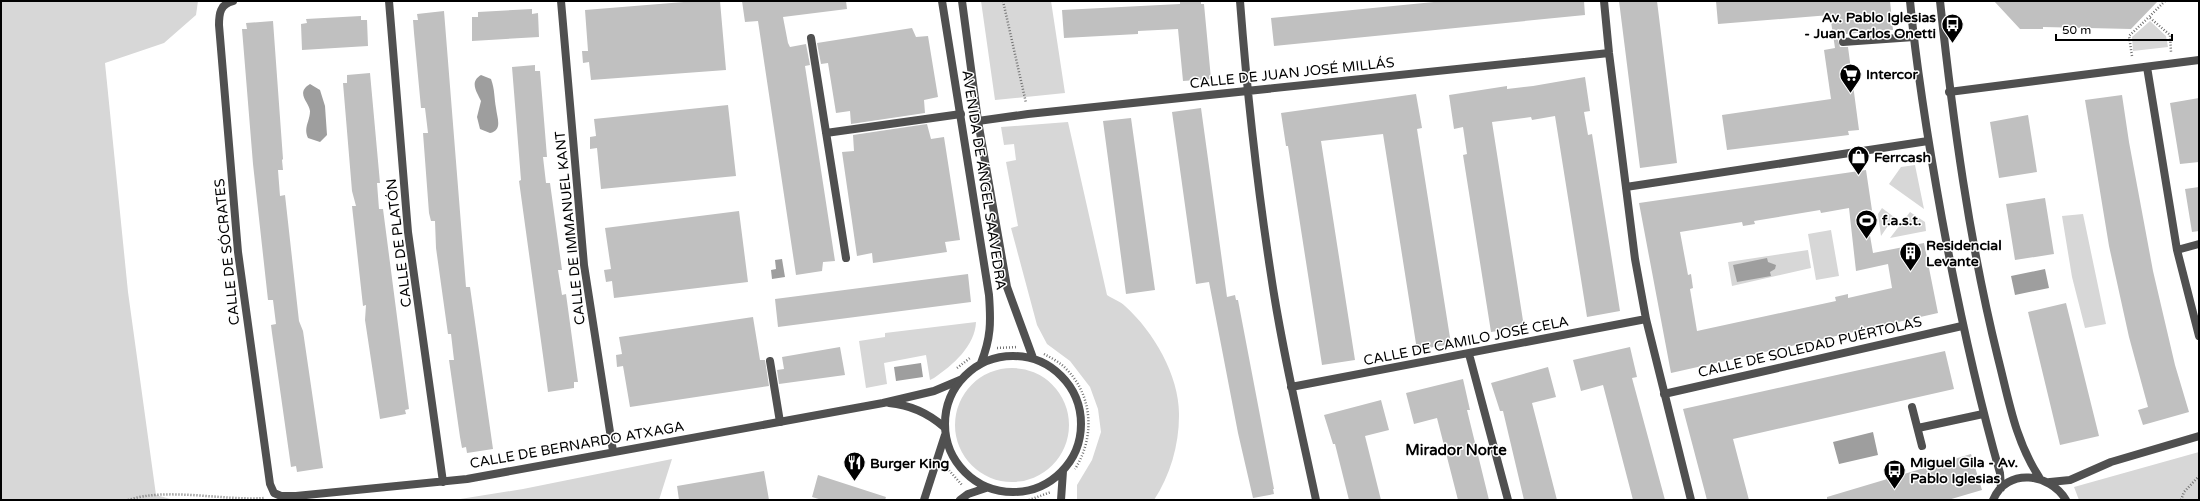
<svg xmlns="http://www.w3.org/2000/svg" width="2200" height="501" viewBox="0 0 2200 501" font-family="'Varela Round',sans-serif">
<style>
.green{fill:#d7d7d7}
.water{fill:#9e9e9e}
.building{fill:#c0c0c0;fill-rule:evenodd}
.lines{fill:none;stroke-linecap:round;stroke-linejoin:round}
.path{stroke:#727272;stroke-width:2.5;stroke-dasharray:1 2;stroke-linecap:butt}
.service{stroke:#505050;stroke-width:8}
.minor{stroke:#505050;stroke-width:8}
.tertiary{stroke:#505050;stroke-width:8}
.labels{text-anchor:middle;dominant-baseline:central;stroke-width:3;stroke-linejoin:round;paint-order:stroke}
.poi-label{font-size:14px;font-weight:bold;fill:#000;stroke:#fff;text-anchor:start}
.street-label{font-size:14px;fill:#000;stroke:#fff}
.neighbourhood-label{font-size:15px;font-weight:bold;fill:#000;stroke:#fff}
</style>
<rect width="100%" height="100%" fill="#fff"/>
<path class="green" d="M1,1h197l-2,14 -32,28 -59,20 23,229 28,203 18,5h-173z
M981,1h70l14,92 -70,7z
M2150,21l16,15 2,11 -35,4 -1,-14z
M1068,122l39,173c6,4 13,6 18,11 29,26 55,71 54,110 0,29 -9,60 -25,84h-77v-15l15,-25 9,-28 -3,-23 -8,-22 -20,-26 -23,-17 -10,-19 -26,-97 7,-2 -12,-64 10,-2 -2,-16 -10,1 -3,-18z
M1915,165l9,44 -35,-25 12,-17z
M1882,208l12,9 -13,19 -3,-22z
M1910,212l15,10 1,9 -36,7z
M2083,214l23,110 -21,4 -13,-51 -10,-61z
M1831,230l8,46 -23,4 -8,-46z
M1808,250l3,18 -79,18 -4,-24z
M976,322c-1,24 -23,43 -42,56l-4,2 -4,-25 -42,8 3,21 -21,4 -7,-47 26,-4v-4z
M955 425a57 57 0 1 1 114 0a57 57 0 1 1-114 0Z
M2199,452v48h-120l-5,-13z
M672,459l-13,41h-205l69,-11z"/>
<path class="water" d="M481,75l10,4c4,11 3,19 5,29 1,10 7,22 -6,25l-10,-4 -3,-12 4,-16c-4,-9 -12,-19 0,-26z
M310,84l10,6 5,16 2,29 -7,7 -12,-4c-5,-10 2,-17 2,-27 -1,-9 -15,-18 0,-27z
M1767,258l1,4 8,3 -1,4 -5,3 1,4 -34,6 -4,-17z
M782,259l3,18 -13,2 -1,-9 5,-1 -1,-9z
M2045,269l4,19 -34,7 -4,-19z
M921,363l2,14 -27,4 -2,-14z
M1873,432l5,23 -39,9 -6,-22z"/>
<path class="building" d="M696,1h24l6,69 -135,10 -2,-18 -6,1 -1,-12h6l-3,-41z
M742,1h104l1,8 -64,8 5,26 2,4 16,-3 4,21 -5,1 30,195 -12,1 -1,9 -26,4 -38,-254 -13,1z
M1180,1h21v3h3l7,75 -28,2 -5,-52 -40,2v3l-74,4 -2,-28 118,-6z
M1444,1h140l1,14 -311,31 -3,-28z
M1619,1h38l20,162 -37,5z
M1716,1h174l3,29 -47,4v2l-8,4 2,7h8l11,83 -11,1 1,4 -122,15 -5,-35 109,-16 -7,-49 11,-2 -5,-33 -112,9z
M1994,1h164l-27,28 -88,-2v2h-23z
M532,9v5l6,-1 1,24 -67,4v-24h6v-5z
M444,11l22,276h4l23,162 -26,4 -1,-6 -4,1 -2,-11 -11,-77h5l-3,-26h-3l-12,-86 -1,-27h-4l-2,-8 -6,-80h5l-3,-25h-4l-7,-75 -1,-13h5l-1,-6z
M361,16v4h6l1,26 -66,4 -1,-26 6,-1 -1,-4z
M273,21l10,138 -1,1 1,10h-5l2,26 5,-1 14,126 4,10 20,137 -26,4 -1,-6 -5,1 -19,-134 -1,-8 5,-1 -3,-24h-5l-15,-136 -11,-135h5l-1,-6z
M912,28l4,9 12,-1 10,61 -14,3 1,13 -74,11 -1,-13 -14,2 -8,-50 -7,1 -4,-21z
M535,65v6h5l1,12 6,74h-4l3,26h4l12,87h-4l4,25 4,-1 12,88h-4v6l-26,4 -29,-211 2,-1 -9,-113z
M370,73l10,110h-3l2,26h4l26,200 -4,1 1,4 -26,5 -15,-99 1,-15 -3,1 -11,-100h4l-4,-15 -9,-108h4v-8z
M1585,77l5,34 -6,1 4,23 4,-1 28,177 -33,6 -32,-201 -23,4 -1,-3 -39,5 32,205 -33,5 -28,-177 4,-1 -4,-27 -9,2 -5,-34 58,-9v3l26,-3z
M1416,94l6,34 -5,1 34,215 -34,6 -34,-216 -62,7 34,219 -33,5 -34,-219h-2l-5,-33z
M2122,95l7,47 24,129 22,94 14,47 -46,13 -5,-15 10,-3 -19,-70 -20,-91 -24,-146z
M2199,98v64l-19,2 -10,-61z
M728,105l8,71 -135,13 -4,-41 -7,1v-12l6,-1 -2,-17z
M1201,108l26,189 8,-2 1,5h2l36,189h-1l1,5 -21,4 -15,-65 -29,-151 -13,2 -24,-172z
M2028,115l9,57 -38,6 -9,-56z
M1131,118l24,172 -29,4 -23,-173z
M927,124l4,15 13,-2 16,103 -15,2 2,10 -74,11 -1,-10 -15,3 -15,-104 12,-1 -1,-16z
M1866,170l7,47 -6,1 6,35 51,-10 14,70 -267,60 -32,-170zM1849,208l7,63 32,-7 4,24 -44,10v-4l-13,3 1,4 -139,30 -7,-42 3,-1 -2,-14 -3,1 -8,-43 62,-10 1,4 12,-2 -1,-3 66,-11 1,3z
M2199,187v44l-7,1 -7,-43z
M2045,198l9,56 -39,6 -9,-56z
M739,211l9,71 -134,16 -2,-17 -6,1 -2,-12 7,-1 -6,-41z
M968,274l3,28 -193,25 -3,-28z
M2066,303l33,133 -39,9 -32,-133z
M753,317l7,43h5l4,26 -139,21 -7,-41 -6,1 -1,-12 6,-1 -3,-17z
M840,347l5,28 -66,9 -2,-14 7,-1 -2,-12z
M1630,347l7,30 -5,1 33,122h-32l-30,-115 -22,6 -8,-31z
M1945,351l9,38 -221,50 16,61h-42l-24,-91z
M1548,367l8,30 -24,6 25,97h-33l-21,-89h-3l-9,-28z
M1463,379l7,31h-3l22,90h-31l-21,-82 -23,6 -8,-31z
M1381,400l8,30 -24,6 16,64h-32l-14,-56h-2l-9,-29z
M1971,454l11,36 -34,10h-121v-3z
M764,471l5,29h-90l-2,-14z
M818,475l68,22 -1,3h-63l-10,-3z"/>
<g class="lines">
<path class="path" d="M1003,1l23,102
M2165,1l-16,16 21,18 1,17
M2132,56l-3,-20 20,-19
M997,348l21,-1
M1044,354c6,3 13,7 18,11 31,27 34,71 13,104
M957,368l13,-10
M947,468l15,17
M128,500c40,-13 95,1 137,-2
M1029,500l22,-8
M2181,500l3,-8 15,-16"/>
<path class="service" d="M811,38l35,220
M1843,42l71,-5
M826,133l135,-19
M770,361l10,61
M1912,407l10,39
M1918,428l65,-14"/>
<path class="minor" d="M233,1c-13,3 -14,13 -14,24l19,227 32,232 4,9 7,3h15l171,-17 416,-76 51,-12 26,-11
M389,1l19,231 35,250
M561,1l23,264 29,186
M1240,1c7,91 17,183 31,274 11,75 29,150 45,225
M1604,1l5,52 26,206 11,60 45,181
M2147,67l30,183 22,86
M1949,92l250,-32
M978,121l50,-7 581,-61
M1626,187l302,-46
M2177,250l22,-6
M1469,354l39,146
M1291,387l355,-68
M1664,394l298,-68
M889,403c22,2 39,10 55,24
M2050,482l20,-2 41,-18 88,-26"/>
<path class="tertiary" d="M942,1l47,294c2,27 2,43 -8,68
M962,1l16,120 29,166 26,71
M1910,1c7,73 19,146 32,218 16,86 34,170 58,254l1,15
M1940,1c13,120 29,240 58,357 11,43 17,82 41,119
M945 424a68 68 0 1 1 136 0a68 68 0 1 1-136 0Z
M924,500l21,-65
M960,500l8,-6 18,-6
M1061,500l2,-29
M1993,500c14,-33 57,-27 73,0"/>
</g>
<defs>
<symbol id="bus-pin" viewBox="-11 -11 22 30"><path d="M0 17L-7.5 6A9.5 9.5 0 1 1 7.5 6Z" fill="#000" stroke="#fff"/><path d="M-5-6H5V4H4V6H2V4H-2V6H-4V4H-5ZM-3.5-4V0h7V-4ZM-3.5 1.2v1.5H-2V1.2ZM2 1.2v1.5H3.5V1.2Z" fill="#fff"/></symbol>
<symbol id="supermarket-pin" viewBox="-11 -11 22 30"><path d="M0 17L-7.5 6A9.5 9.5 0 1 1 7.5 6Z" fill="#000" stroke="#fff"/><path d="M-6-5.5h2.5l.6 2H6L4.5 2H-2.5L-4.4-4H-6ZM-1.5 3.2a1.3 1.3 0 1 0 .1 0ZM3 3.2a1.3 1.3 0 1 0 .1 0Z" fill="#fff"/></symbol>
<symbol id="shop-pin" viewBox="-11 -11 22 30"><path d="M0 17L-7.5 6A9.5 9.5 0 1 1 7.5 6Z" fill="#000" stroke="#fff"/><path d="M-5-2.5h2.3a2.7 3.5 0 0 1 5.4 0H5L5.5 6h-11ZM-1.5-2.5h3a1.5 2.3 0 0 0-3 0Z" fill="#fff"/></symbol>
<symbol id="stadium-pin" viewBox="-11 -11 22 30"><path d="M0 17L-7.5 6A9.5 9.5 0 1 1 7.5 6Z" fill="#000" stroke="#fff"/><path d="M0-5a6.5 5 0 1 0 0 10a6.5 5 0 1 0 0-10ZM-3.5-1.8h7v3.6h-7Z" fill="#fff"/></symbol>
<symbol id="building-pin" viewBox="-11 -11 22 30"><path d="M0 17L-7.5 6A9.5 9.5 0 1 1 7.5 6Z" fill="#000" stroke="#fff"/><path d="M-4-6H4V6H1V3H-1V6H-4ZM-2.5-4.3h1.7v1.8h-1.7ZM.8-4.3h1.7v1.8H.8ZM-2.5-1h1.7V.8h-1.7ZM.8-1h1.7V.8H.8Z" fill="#fff"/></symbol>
<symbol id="restaurant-pin" viewBox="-11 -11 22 30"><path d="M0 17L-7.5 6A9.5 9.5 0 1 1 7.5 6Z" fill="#000" stroke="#fff"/><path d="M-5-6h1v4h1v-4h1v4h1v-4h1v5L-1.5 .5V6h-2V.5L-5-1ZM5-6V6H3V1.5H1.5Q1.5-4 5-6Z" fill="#fff"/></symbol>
</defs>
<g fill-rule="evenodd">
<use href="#bus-pin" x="1940" y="12" width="25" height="34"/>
<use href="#supermarket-pin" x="1838" y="62" width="25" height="34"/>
<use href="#shop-pin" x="1846" y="144" width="25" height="34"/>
<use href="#stadium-pin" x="1854" y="208" width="25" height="34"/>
<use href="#building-pin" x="1898" y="240" width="25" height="34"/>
<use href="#restaurant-pin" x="842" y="450" width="25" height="34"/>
<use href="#bus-pin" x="1882" y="458" width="25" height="34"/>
</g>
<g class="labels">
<g class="poi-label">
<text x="1936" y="17" text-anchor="end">Av. Pablo Iglesias<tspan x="1936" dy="16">- Juan Carlos Onetti</tspan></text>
<text x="1866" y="74">Intercor</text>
<text x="1874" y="157">Ferrcash</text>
<text x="1882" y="220">f.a.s.t.</text>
<text x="1926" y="245">Residencial<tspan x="1926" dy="16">Levante</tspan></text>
<text x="1910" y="462">Miguel Gila - Av.<tspan x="1910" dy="16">Pablo Iglesias</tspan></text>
<text x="870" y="463">Burger King</text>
</g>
<g class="street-label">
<text transform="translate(1292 73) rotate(-6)">CALLE DE JUAN JOSÉ MILLÁS</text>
<text transform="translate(984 180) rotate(81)">AVENIDA DE ÁNGEL SAAVEDRA</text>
<text transform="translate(570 228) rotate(-96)">CALLE DE IMMANUEL KANT</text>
<text transform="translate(399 243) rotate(-97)">CALLE DE PLATÓN</text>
<text transform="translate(227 252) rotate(-96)">CALLE DE SÓCRATES</text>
<text transform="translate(1466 341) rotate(-11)">CALLE DE CAMILO JOSÉ CELA</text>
<text transform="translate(1810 347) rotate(-13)">CALLE DE SOLEDAD PUÉRTOLAS</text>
<text transform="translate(577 445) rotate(-10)">CALLE DE BERNARDO ATXAGA</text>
</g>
<g class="neighbourhood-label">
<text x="1456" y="450">Mirador Norte</text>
</g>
</g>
<rect width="2200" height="501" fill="none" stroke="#000000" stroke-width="4"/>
<path d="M2056 34v6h116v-6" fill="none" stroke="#000000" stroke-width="2"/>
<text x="2062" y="34" font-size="12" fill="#000000" stroke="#ffffff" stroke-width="3" paint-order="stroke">50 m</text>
</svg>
